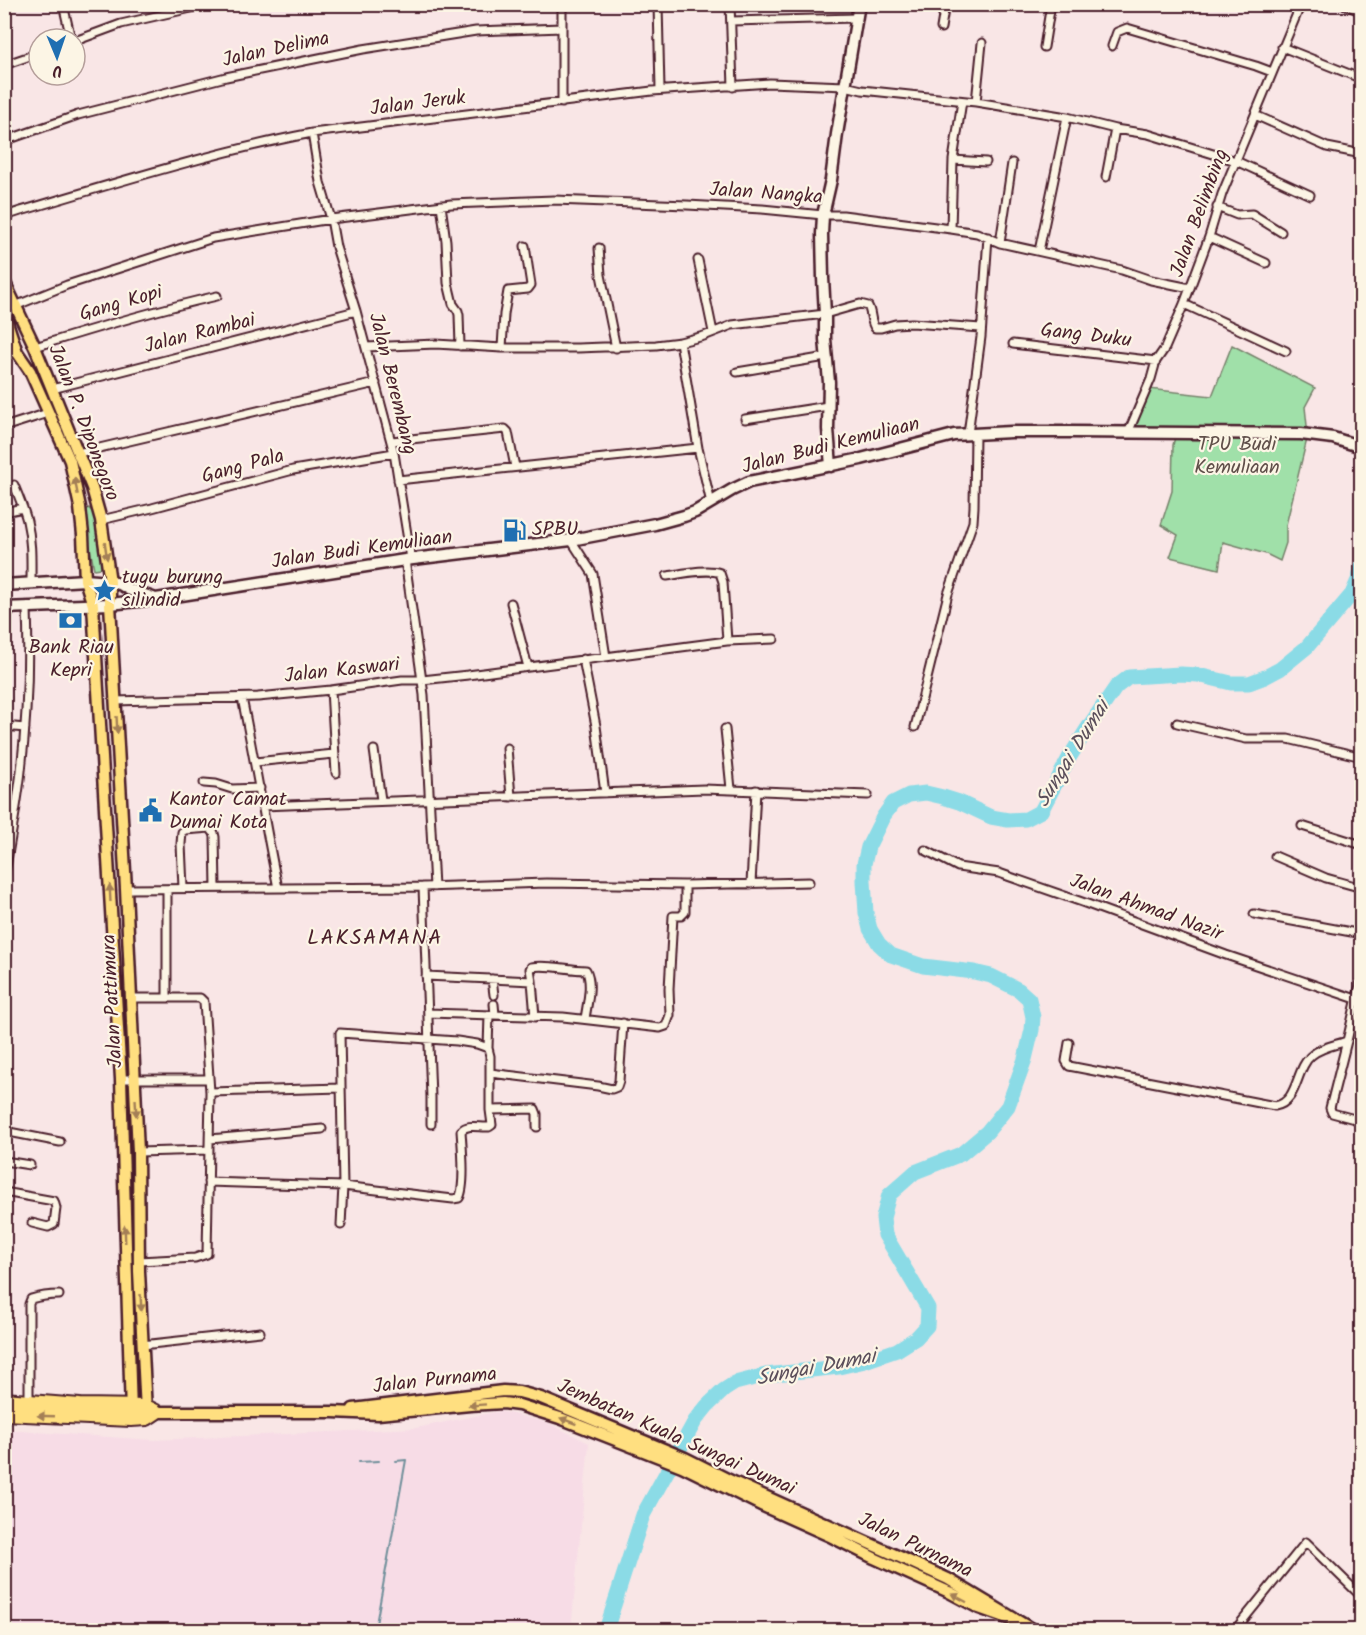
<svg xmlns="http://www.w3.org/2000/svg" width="1366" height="1635" viewBox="0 0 1366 1635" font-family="Kalam,sans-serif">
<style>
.built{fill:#f7dce6}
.green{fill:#a0e0a9;stroke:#75806a;stroke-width:1.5}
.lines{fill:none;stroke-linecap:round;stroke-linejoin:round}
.stream{stroke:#71909b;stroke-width:2}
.river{stroke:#8bdbe6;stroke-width:15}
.street-casing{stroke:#4a1f2b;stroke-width:11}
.secondary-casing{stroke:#4a1f2b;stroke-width:15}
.primary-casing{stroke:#4a1f2b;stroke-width:15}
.highway-casing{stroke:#4a1f2b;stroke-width:18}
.street{stroke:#fcf5e5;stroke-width:7}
.secondary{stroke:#fcf5e5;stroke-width:10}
.primary{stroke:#ffdf80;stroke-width:10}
.highway{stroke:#ffdf80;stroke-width:14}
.oneway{fill:#a47f56}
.labels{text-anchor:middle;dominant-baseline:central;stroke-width:4.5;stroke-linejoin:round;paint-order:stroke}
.street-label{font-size:20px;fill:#4a1f2b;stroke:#fcf5e5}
.park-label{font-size:20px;fill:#604f4a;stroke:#fcf5e5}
.poi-label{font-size:20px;fill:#4a1f2b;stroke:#fcf5e5;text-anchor:start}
.water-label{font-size:21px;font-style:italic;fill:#5a4e5a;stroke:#fcf5e5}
.quarter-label{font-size:22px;letter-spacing:1.5px;fill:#4a1f2b;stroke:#fcf5e5}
</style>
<rect width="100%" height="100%" fill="#f9e6e6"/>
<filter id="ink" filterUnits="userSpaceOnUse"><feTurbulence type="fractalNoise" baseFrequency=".0167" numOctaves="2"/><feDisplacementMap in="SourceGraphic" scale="12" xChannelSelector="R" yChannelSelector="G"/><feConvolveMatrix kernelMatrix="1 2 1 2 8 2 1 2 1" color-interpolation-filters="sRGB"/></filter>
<g filter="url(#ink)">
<path class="built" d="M500,1411l46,11 43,21 -18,187h-566v-200l149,10 262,-12z"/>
<path class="green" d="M1232,345l83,43 -10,19 3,28 -22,90v18l-6,18 -14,-7 -43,-12 -4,27 -49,-12 8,-22 -17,-10 11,-34 1,-46 3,-12 -43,-1 16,-43 63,7z
M89,508l6,7 13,52 -14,2 -9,-46 -1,-12z"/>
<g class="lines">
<path class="stream" d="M359,1462l20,-1
M392,1630l-16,-6 30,-164 -10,1"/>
<path class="river" d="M606,1630l37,-115 52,-94 12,-15 17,-16 11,-7 31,-8 73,-8 26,-6 32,-11 19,-12 11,-12 1,-18 -43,-73 -2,-17 6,-23 26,-23 46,-18 26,-22 21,-26 17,-47 7,-29 1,-13 -4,-18 -10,-9 -28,-14 -17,-4 -51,-6 -32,-11 -12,-11 -9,-15 -4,-16 -2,-32v-17l4,-17 15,-30 10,-14 16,-8 17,-2 17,4 16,5 32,15 17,3 18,-1 15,-8 28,-53 18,-29 29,-42 13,-10 52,-3 17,1 33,8h18l16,-6 15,-8 27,-22 45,-53 7,-16 3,-12"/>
<defs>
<path id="street" d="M63,4l8,35
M562,4v99
M658,4l2,86
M730,4l3,83
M1343,4l19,8
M731,21l125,-3
M941,28l4,-24
M75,41l46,-17 88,-20
M1112,46l5,-14 10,-4 129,38 16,6
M1044,47l7,-43
M1282,47l80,32
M4,65l35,-12
M976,102l6,-59
M1255,115l72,32 35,7
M312,133l8,49 11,37 5,28 20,64 38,142 17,106
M4,141l74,-26 148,-38 137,-28 113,-18 86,-3
M953,160l33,2
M1106,177l9,-48
M441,205l5,36 2,42 5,21 5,7 1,4 1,31
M1217,207l20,8 15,-1 29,18
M4,216c102,-30 204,-63 308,-83l340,-42 118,-8 75,3 17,4 114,12 91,15 48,12 33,5 88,27 74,34
M951,229l2,-69 9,-59
M1209,237l57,26
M1000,243l12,-80
M599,248l2,27 15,73
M1039,251l28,-134
M698,260l15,72
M1184,304l102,47
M15,306l52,-21 146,-47 118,-19 120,-15 103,-4 133,5 75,4 61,6h20l108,14 26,4 23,10 122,27 29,10 39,8
M680,342l18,106 13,55
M1013,344l143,17
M35,347c60,-19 120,-37 182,-51
M366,347l70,-3 66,4h76l78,-3 24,-3 24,-6 28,-11 93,-11 35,-10 8,2c4,7 2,15 7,22h6l14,-4 17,-1 69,5
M502,348l2,-34 4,-23 20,-2 3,-4 -6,-39
M4,355l13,-3
M737,372l89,-15
M52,389l304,-78
M745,419l83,-13
M4,427l44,-14
M1128,433l23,-54 5,-18 9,-13 19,-44 25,-67 13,-43 79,-190
M968,434l13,-97 7,-100
M392,441l113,-12 3,3 7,35
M78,453l298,-70
M398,480l300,-32
M14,485c5,12 10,24 13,36 5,21 4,41 4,62
M4,512l19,-4
M101,520l51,-12 141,-38 101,-17
M571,540l22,34 13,83
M405,560l19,135 10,192
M667,576c14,-2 40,-8 53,-3l3,9 4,59
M511,603l17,64
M583,659l13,67 9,67
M331,690l5,83
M242,698c13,63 23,127 36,190
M115,701l143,-4 73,-7 71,-10h20l46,-5 259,-34 47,-2
M1177,723l69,16h42l74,18
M4,726l21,2
M915,727l33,-133 25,-72 1,-15 1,-73
M725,729l6,60
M507,748l4,49
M374,750l7,50
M255,762l79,-8
M204,783l12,1 16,5 28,-1
M262,806l442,-17 164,6
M1302,826l60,19
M925,850l33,17 41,6 83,29 144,53 136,46
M1275,856l51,22 36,10
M4,881c5,-37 13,-73 17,-110 6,-54 8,-109 6,-163
M751,884l5,-94
M423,887l8,210v27
M183,888l-2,-44 1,-12 3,-2 25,-2 4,5 1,4 1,51
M126,889l297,-2 123,-4 139,2 124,-3
M1254,914l108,20
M426,976l106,5
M1362,976l-15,65 -17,67 2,5 30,8
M492,979l2,16
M131,998h69l4,4 6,90 -3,162 -12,4 -56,3
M167,998v-109
M494,1004l1,11
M428,1013l135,4 97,11 6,-2 4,-11 -1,-26 4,-73h8l4,-4v-27
M535,1017l-3,-36 -2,-12 1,-2c18,-3 36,3 55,3 7,13 1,34 -1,49
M1069,1043l-3,18 3,5 206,40c24,-4 20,-38 37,-51 9,-8 24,-10 35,-14
M488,1048l1,-33
M490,1073l108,13 14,3 5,-2 2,-6 4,-58
M121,1079h88
M210,1092l131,-4
M490,1110l45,-1 2,5v13
M4,1131l56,11
M210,1139l112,-10
M138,1152l71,-2
M4,1161l26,4
M208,1182l135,4 110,13 6,-1c7,-12 3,-52 2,-67 7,-8 19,-3 28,-4l3,-2 -2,-15v-54l-2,-8 -11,-4 -20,-3 -117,-8 3,153 -2,39
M4,1192l50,9 2,7 -2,16 -6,3 -16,-4
M142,1345l118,-13
M29,1402v-98l2,-5c10,-3 18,-4 28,-4
M1235,1630l71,-88 56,55"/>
<path id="secondary" d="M831,466l-3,-37 1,-47 -4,-43v-25l-2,-36 -1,-44 1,-19 8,-35 6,-46 22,-130
M4,585l81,-5 25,2 10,2 8,5 25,9
M4,608l106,-4 46,-5 249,-39 166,-20 84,-16 29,-8 11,-4 37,-22 17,-8 112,-23 93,-24 57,-3h61l229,2 32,4 29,9"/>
<path id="primary" d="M4,281l31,66 57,141 9,32 9,62v22l16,285 12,263 1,119 7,141
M4,313l13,39 13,19 40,90 10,46 3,28 2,45 8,25 28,474 10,335
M353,1409l150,-18 16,1 22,6 144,60 42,21 186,84 35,16 85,51
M156,1412h177l45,2 92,-9 33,-2 16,2 41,13 122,48 81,40 69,31 42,21 75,34 30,16 34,12"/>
<path id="highway" d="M4,1400l76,6 66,1 10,5
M4,1413l127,6 16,-1 9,-6"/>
</defs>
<use href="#street" class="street-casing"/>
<use href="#secondary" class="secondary-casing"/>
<use href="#primary" class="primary-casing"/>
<use href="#highway" class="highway-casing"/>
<use href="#street" class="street"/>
<use href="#secondary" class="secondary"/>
<use href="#primary" class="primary"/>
<use href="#highway" class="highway"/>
</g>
<defs><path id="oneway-solid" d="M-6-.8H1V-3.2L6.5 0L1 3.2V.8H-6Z" transform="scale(1.5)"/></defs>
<g class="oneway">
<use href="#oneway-solid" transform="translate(76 486) rotate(-101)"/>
<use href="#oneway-solid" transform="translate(106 551) rotate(82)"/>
<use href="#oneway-solid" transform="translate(117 725) rotate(87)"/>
<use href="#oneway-solid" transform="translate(110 893) rotate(-93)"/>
<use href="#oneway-solid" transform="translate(136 1108) rotate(87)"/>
<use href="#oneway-solid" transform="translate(125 1234) rotate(-92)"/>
<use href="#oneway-solid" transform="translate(141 1303) rotate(87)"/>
<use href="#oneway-solid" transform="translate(477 1405) rotate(176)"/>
<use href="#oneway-solid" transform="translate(46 1416) rotate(-178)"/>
<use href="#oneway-solid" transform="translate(568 1421) rotate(-159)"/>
<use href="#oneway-solid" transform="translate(959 1598) rotate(-152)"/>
</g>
</g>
<defs>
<symbol id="fuel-bare" viewBox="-9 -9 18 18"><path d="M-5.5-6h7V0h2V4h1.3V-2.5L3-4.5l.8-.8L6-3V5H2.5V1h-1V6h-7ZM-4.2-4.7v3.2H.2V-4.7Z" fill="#1f6fb2" stroke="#fcf5e5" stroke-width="2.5" paint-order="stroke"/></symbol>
<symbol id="sight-bare" viewBox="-9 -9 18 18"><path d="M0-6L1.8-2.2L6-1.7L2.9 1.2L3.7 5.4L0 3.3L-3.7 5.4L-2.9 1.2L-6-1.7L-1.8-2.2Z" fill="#1f6fb2" stroke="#fcf5e5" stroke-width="2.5" paint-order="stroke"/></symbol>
<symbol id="bank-bare" viewBox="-9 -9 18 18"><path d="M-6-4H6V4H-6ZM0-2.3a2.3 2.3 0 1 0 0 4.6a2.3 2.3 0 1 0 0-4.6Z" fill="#1f6fb2" stroke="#fcf5e5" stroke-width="2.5" paint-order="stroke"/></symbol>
<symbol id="civic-bare" viewBox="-9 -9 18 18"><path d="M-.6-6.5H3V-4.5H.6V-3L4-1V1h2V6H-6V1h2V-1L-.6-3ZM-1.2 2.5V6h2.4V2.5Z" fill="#1f6fb2" stroke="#fcf5e5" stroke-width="2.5" paint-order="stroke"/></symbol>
</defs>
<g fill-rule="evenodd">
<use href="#fuel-bare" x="498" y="514" width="33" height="33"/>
<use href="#sight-bare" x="88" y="574" width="33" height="33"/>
<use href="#bank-bare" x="54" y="604" width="33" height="33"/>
<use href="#civic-bare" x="134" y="794" width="33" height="33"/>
</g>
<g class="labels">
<g class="street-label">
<text transform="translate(276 50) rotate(-12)">Jalan Delima</text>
<text transform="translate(418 104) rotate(-7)">Jalan Jeruk</text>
<text transform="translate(766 194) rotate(4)">Jalan Nangka</text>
<text transform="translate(1200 213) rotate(-70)">Jalan Belimbing</text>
<text transform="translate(121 304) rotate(-16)">Gang Kopi</text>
<text transform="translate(200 334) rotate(-14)">Jalan Rambai</text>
<text transform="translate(1086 336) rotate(7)">Gang Duku</text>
<text transform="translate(392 384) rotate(76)">Jalan Berembang</text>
<text transform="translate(83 423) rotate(69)">Jalan P. Diponegoro</text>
<text transform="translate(831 446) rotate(-14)">Jalan Budi Kemuliaan</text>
<text transform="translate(243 467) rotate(-15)">Gang Pala</text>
<text transform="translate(362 550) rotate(-8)">Jalan Budi Kemuliaan</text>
<text transform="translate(342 671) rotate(-6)">Jalan Kaswari</text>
<text transform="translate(1146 908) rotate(20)">Jalan Ahmad Nazir</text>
<text transform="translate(113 1001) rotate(-93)">Jalan Pattimura</text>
<text transform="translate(435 1381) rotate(-6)">Jalan Purnama</text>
<text transform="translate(676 1438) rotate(24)">Jembatan Kuala Sungai Dumai</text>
<text transform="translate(915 1546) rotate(26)">Jalan Purnama</text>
</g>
<g class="park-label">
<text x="1237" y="445">TPU Budi<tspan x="1237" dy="23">Kemuliaan</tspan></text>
</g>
<g class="poi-label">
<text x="532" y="530">SPBU</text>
<text x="122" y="578">tugu burung<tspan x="122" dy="23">silindid</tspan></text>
<text x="71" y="648" text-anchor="middle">Bank Riau<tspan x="71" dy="23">Kepri</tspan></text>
<text x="169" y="800">Kantor Camat<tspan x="169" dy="23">Dumai Kota</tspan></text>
</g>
<g class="water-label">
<text transform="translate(1073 754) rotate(-58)">Sungai Dumai</text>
<text transform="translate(816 1368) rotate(-11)">Sungai Dumai</text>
</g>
<g class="quarter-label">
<text x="375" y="938">LAKSAMANA</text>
</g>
</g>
<rect width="1366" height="1635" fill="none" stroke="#fcf5e5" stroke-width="24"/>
<rect x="12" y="12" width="1342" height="1611" fill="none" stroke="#4a1f2b" stroke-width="2" filter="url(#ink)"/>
<g transform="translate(57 57) rotate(178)"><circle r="28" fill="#fcf5e5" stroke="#b59f9b" stroke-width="1.5"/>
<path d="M0-4.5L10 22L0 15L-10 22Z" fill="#1f6fb2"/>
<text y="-9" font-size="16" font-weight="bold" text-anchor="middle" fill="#4a1f2b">U</text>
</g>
</svg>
